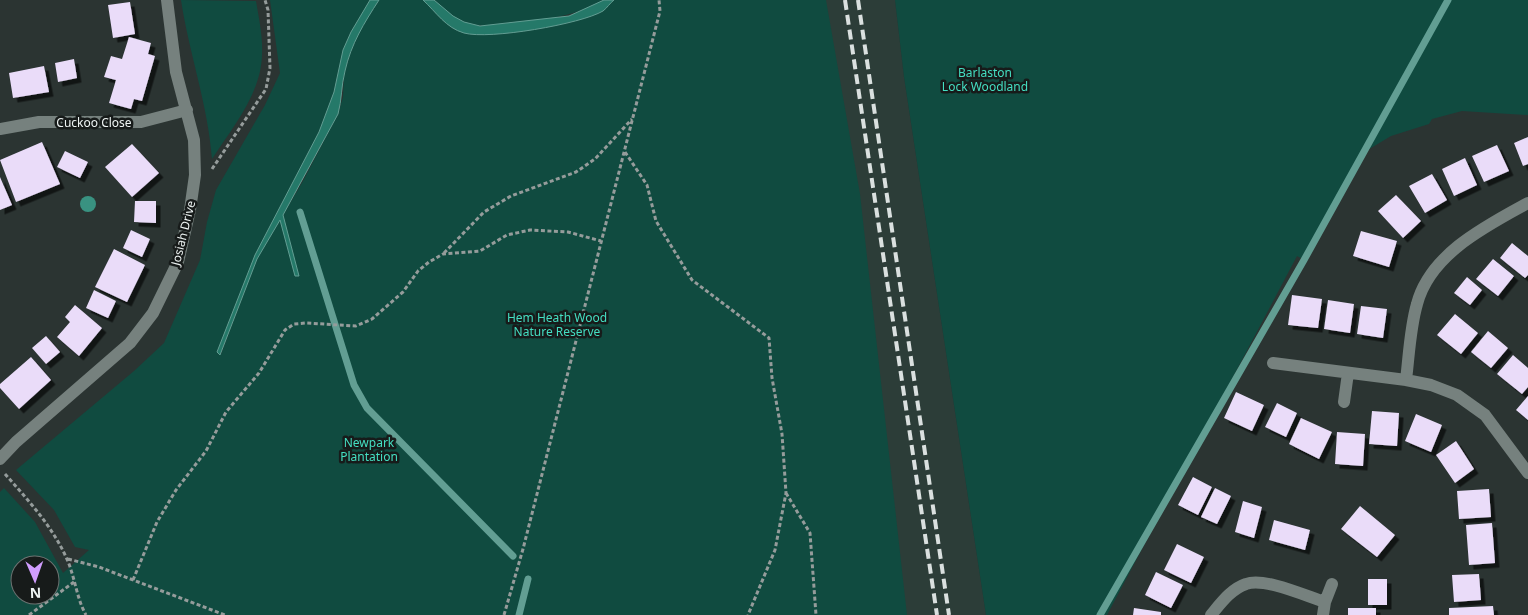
<svg xmlns="http://www.w3.org/2000/svg" width="1528" height="615" viewBox="0 0 1528 615" font-family="'Noto Sans',sans-serif">
<style>
.built{fill:#2c3d38}
.green{fill:#104b40;fill-rule:evenodd}
.water{fill:#257969;stroke:#629e93}
.lines{fill:none;stroke-linecap:round;stroke-linejoin:round}
.stream{stroke:#629e93;stroke-width:7}
.building{fill:#eadcf9;filter:url(#shadow)}
.path{stroke:#959c9b;stroke-width:3;stroke-dasharray:4 2.5;stroke-linecap:butt}
.minor{stroke:#76817e;stroke-width:12}
.rail{stroke:#dae0df;stroke-width:4;stroke-dasharray:10 5;stroke-linecap:butt}
.tree{fill:#399281}
.labels{text-anchor:middle;dominant-baseline:central;stroke-width:5;stroke-linejoin:round;paint-order:stroke}
.park-label{font-size:12px;fill:#44dfc2;stroke:#171b1a}
.street-label{font-size:12px;fill:#eff5f4;stroke:#171b1a}
</style>
<defs>
<filter id="shadow"><feDropShadow dx="4.5" dy="4.5" stdDeviation="0" flood-color="#0009"/></filter>
</defs>
<rect width="100%" height="100%" fill="#2b3432"/>
<path class="built" d="M809,0h86l9,77 82,538h-99z"/>
<path class="green" d="M181,0l75,1c3,18 7,36 6,54 -1,39 -30,73 -50,104 -4,-54 -23,-106 -31,-159z
M270,0h100l-19,32 -8,18 -9,42 -15,40 -64,123 -38,97 4,2 36,-95 46,-78 35,-67 5,-17 1,-23 7,-23 11,-26 17,-25h44c13,12 23,28 41,33 25,7 117,-9 139,-22 4,-3 7,-8 11,-11h212l34,194 47,421h-907v-123l4,-4 31,34 28,51 26,-23 -14,-3 -21,-37 -38,-40 118,-99 30,-28 36,-83 7,-38 9,-32 49,-85 15,-32zM20,565h30v30h-30z
M434,0h170c-20,17 -115,31 -139,23 -12,-4 -22,-15 -31,-23z
M895,0h633v115l-66,-4 -30,8 -3,5 -38,12 -30,18 -57,106 -7,-4 -190,359h-121l-82,-538z"/>
<path class="water" d="M370,0h9c-15,23 -28,44 -34,71 -4,15 -3,29 -7,43l-55,101 16,61h-4l-15,-56 -23,39 -37,96 -3,-3 38,-97 64,-123 15,-40 9,-42 8,-18z
M423,0h11l19,16 11,6 16,4 89,-10 35,-16h10c-4,3 -7,8 -11,11 -22,13 -114,29 -139,22 -18,-5 -28,-21 -41,-33z"/>
<g class="lines">
<path class="stream" d="M300,212l54,173 13,23 146,148
M519,615l9,-36
M1100,615l204,-355 144,-260"/>
</g>
<path class="building" d="M130,2l5,32 -22,4 -5,-33z
M129,37l22,6 -3,11 7,2 -13,45 -8,-2 -3,10 -22,-6 7,-23 -12,-3 7,-21 11,3z
M74,59l3,19 -19,4 -3,-19z
M44,66l5,26 -36,6 -4,-25z
M1528,137v27l-5,2 -9,-23z
M42,142l18,42 -44,18 -16,-42z
M132,144l27,29 -27,24 -27,-30z
M1497,145l12,26 -25,11 -12,-26z
M65,151l23,11 -8,16 -23,-11z
M1465,158l12,27 -23,11 -12,-27z
M1432,174l15,26 -22,13 -16,-27z
M0,177l12,28 -12,5z
M1396,195l25,26 -18,17 -25,-27z
M135,201h21v22l-22,-1z
M131,230l19,9 -8,18 -19,-9z
M1361,231l36,10 -8,26 -36,-11z
M1512,243l16,13v19l-3,3 -25,-20z
M114,249l31,16 -18,37 -32,-15z
M1493,259l21,17 -16,20 -22,-17z
M1467,277l15,13 -12,15 -16,-12z
M94,290l22,11 -8,17 -22,-10z
M1292,295l30,4 -4,29 -30,-3z
M1328,300l26,4 -4,29 -26,-4z
M75,305l27,23 -23,28 -22,-19 13,-15 -5,-5z
M1361,306l26,3 -4,29 -26,-4z
M1455,314l23,19 -17,21 -24,-19z
M1488,331l20,17 -17,20 -20,-16z
M46,336l14,16 -14,12 -14,-16z
M1513,355l15,13v19l-6,7 -25,-20z
M31,357l20,23 -32,29 -19,-21v-4z
M1236,392l28,13 -12,26 -28,-13z
M1528,396v24l-12,-10z
M1277,403l20,10 -11,24 -21,-10z
M1372,411l27,2 -2,33 -28,-2z
M1416,414l26,11 -11,27 -26,-11z
M1301,418l31,14 -13,27 -30,-15z
M1337,432l28,2 -2,32 -28,-2z
M1456,441l18,28 -19,14 -19,-28z
M1193,477l19,10 -14,28 -20,-10z
M1215,488l16,8 -14,28 -16,-7z
M1489,489l2,28 -32,2 -2,-28z
M1243,501l19,6 -8,31 -19,-6z
M1360,506l35,29 -18,22 -36,-28z
M1274,520l36,10 -5,20 -36,-10z
M1492,523l3,40 -26,2 -3,-40z
M1177,544l27,13 -13,26 -27,-13z
M1156,572l27,13 -12,23 -26,-13z
M1479,574l2,26 -27,2 -2,-27z
M1368,579h19v26h-19z
M1493,606l1,9h-45v-7z
M1134,608l27,4v3h-28z
M1348,608h28v7h-28z"/>
<g class="lines">
<path class="path" d="M625,152l22,33 9,36 36,59 77,58 3,40 10,56 4,59 -11,57 -27,65
M212,169l54,-80 4,-21 -2,-58 -3,-10
M444,253l40,-41 27,-16 65,-24 19,-13 37,-40
M5,474c23,26 47,52 61,83 9,19 10,40 20,58
M786,493l24,40 6,82
M68,559l31,8 126,48
M133,580l24,-58 19,-32 30,-39 20,-39 33,-39 26,-43 9,-6 12,-1 50,3 16,-7 31,-27 15,-21 11,-9 14,-8 37,-3 27,-16 23,-5 38,2 33,9
M29,615l45,-33
M504,615l19,-66 137,-538 -1,-11"/>
<path class="minor" d="M0,129l39,-7h102l46,-12
M1273,363l133,17 25,5 26,10 28,20 43,58
M1406,380c3,-24 4,-52 11,-76 13,-50 69,-78 111,-101
M1344,402l4,-29
M0,459l16,-17 114,-99 23,-30 25,-51 12,-52 5,-35 -1,-35 -18,-68 -9,-72
M1325,602l7,-18
M1211,615c10,-12 20,-26 35,-31 18,-7 60,12 79,18l-2,13"/>
<path class="rail" d="M845,0l92,615
M858,0l91,615"/>
</g>
<circle class="tree" cx="88" cy="204" r="8"/>
<g class="labels">
<g class="park-label">
<text x="985" y="72">Barlaston<tspan x="985" dy="14">Lock Woodland</tspan></text>
<text x="557" y="317">Hem Heath Wood<tspan x="557" dy="14">Nature Reserve</tspan></text>
<text x="369" y="442">Newpark<tspan x="369" dy="14">Plantation</tspan></text>
</g>
<g class="street-label">
<text x="94" y="122">Cuckoo Close</text>
<text transform="translate(183 233) rotate(-76)">Josiah Drive</text>
</g>
</g>
<g transform="translate(35 580) rotate(178)"><circle r="24" fill="#171b1a" stroke="#6d7271"/>
<path d="M0-4L9 19L0 12L-9 19Z" fill="#d19dfe"/>
<text y="-8" font-size="14" font-weight="bold" text-anchor="middle" fill="#eff5f4">N</text>
</g>
</svg>
